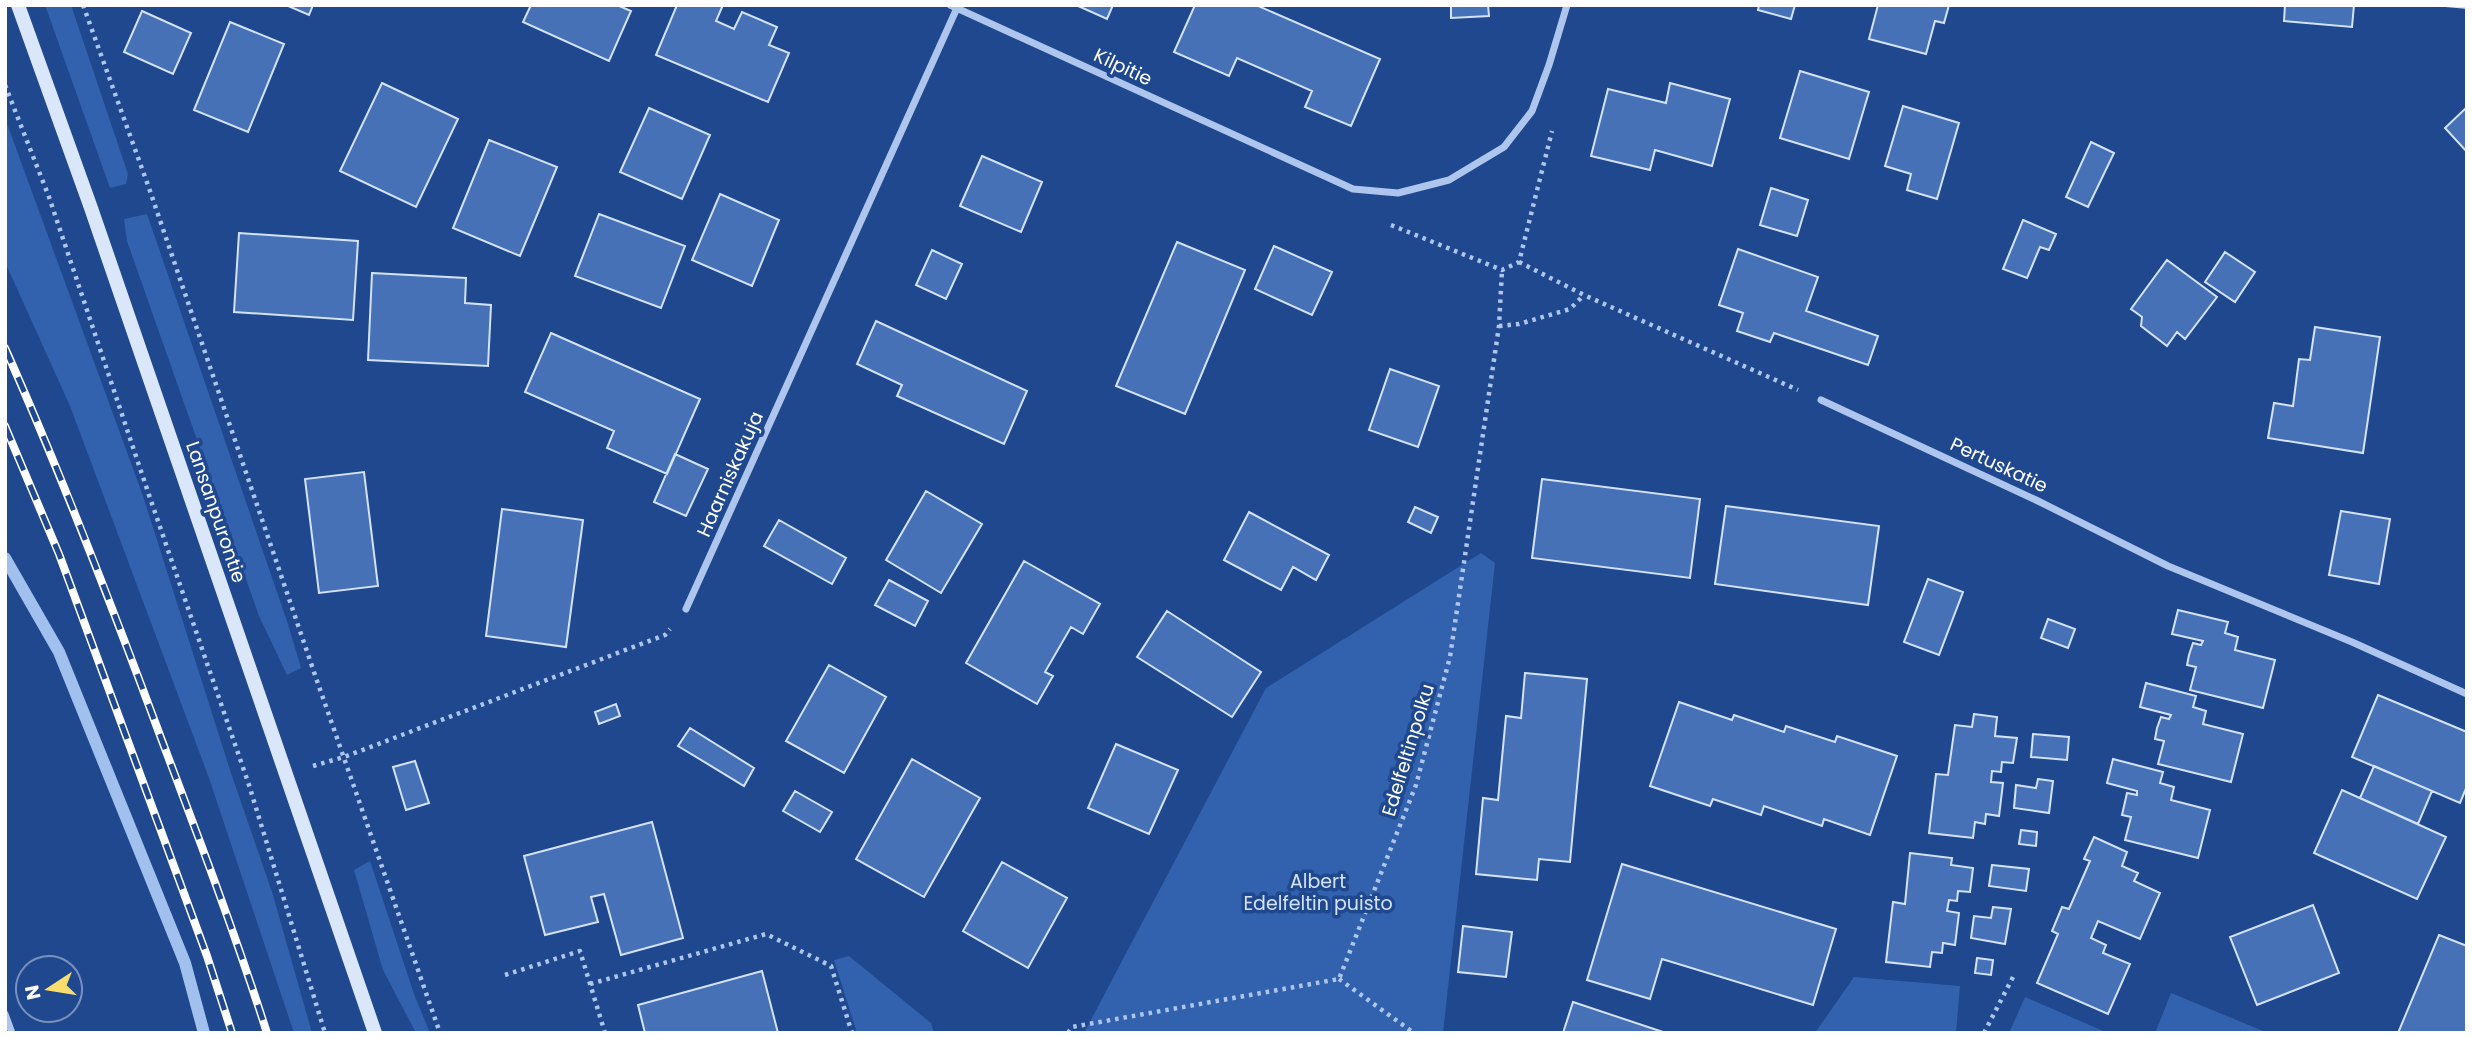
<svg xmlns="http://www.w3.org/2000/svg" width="2472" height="1038" viewBox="0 0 2472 1038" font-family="Poppins,sans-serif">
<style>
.green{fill:#3261ad}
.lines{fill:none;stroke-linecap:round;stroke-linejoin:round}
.stream{stroke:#a1c0ee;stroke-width:12}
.building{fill:#4771b7;stroke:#d3e2f9;stroke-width:2}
.path{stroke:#aec6ed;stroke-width:4.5;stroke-dasharray:3.5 5;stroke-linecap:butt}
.street{stroke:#aec6ed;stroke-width:7}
.secondary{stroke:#dae6fa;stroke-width:14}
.rail-casing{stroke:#fff;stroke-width:8}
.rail{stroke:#1f488f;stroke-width:5;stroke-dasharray:16;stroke-linecap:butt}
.labels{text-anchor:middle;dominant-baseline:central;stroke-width:7;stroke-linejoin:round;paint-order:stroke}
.street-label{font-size:19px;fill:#fff;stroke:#1f488f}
.park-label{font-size:19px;fill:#d3e2f9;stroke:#1f488f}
</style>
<rect width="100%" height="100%" fill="#1f488f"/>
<path class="green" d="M45,5h26l57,169 -2,10 -16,4z
M5,118l138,378 88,277 42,122 39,138h-18l-85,-255 -139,-372 -65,-144z
M147,214l141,410 13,44 -14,7 -28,-59 -132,-375 -3,-22z
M1481,553l14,10 -52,470h-359l182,-345z
M370,861l44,133 16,39h-14l-33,-63 -29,-100z
M849,956l82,67 3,10h-77l-23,-73z
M1854,977l106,9 -4,47h-141z
M2171,993l97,40h-113z
M2025,997l83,36h-99z"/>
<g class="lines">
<path class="stream" d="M5,558l54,94 126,311 19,70"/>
</g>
<path class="building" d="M286,5h27l-4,10z
M531,5h86l14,6 -22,50 -86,-39z
M677,5h46l-7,16 18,8 8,-17 35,15 -8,18 20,8 -21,49 -112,-47z
M1076,5h37l-6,14z
M1195,5h61l124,54 -29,67 -46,-19 7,-16 -75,-33 -8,18 -55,-24z
M1451,5h37l1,11 -38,2z
M1759,5h36l-4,14 -33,-9z
M1878,5h71l-5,18 -9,-2 -9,33 -57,-15z
M2285,5h69l-2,22 -68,-6z
M2434,5h33v3z
M142,11l49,22 -18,41 -49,-22z
M230,22l54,22 -36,88 -54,-22z
M1800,71l69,21 -20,67 -69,-21z
M382,83l76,36 -42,88 -76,-36z
M1670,83l60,16 -18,67 -57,-16 -5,20 -59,-14 17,-67 58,14z
M1903,106l56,17 -22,76 -30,-9 4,-16 -26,-8z
M2467,107v45l-22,-24z
M649,108l61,27 -28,64 -62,-27z
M489,140l68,27 -37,89 -67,-28z
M2091,142l23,11 -26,54 -22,-10z
M982,156l60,26 -21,50 -61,-26z
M1771,188l37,12 -11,36 -37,-11z
M720,194l59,26 -27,66 -60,-26z
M599,214l86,32 -24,62 -86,-32z
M2023,220l33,14 -7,16 -9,-3 -13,31 -24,-9z
M239,233l119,8 -5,79 -119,-8z
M1177,242l68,28 -60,144 -69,-28z
M1274,246l58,26 -20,43 -57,-26z
M1738,249l80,28 -12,34 72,25 -10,29 -94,-32 -4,9 -33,-11 6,-18 -24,-8z
M932,250l30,14 -16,35 -30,-14z
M2225,252l30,20 -20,30 -30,-20z
M2167,260l50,37 -32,42 -8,-7 -10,14 -26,-20 1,-9 -11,-8z
M372,273l94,5 -1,25 26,2 -3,61 -120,-6z
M876,321l151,70 -23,53 -107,-48 5,-11 -45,-21z
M2315,327l65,10 -17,116 -95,-15 6,-35 19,3 6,-47 11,1z
M551,333l149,66 -33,75 -60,-26 7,-17 -89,-39z
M1390,369l49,17 -21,61 -49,-17z
M675,454l33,15 -22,47 -32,-14z
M364,472l14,114 -59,7 -14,-114z
M1542,479l158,20 -10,79 -158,-20z
M926,491l56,33 -41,69 -55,-33z
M1726,506l153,20 -11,79 -153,-21z
M1415,507l23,10 -7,16 -23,-11z
M502,509l81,11 -17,127 -80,-11z
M2341,511l49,8 -11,65 -50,-9z
M1249,512l80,43 -13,25 -23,-13 -12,23 -57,-30z
M779,520l67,38 -14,26 -68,-38z
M1024,561l76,43 -17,30 -12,-7 -26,45 8,4 -16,28 -71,-41z
M1928,579l35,13 -24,63 -35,-13z
M889,580l39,21 -13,25 -40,-21z
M2178,610l50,12 -3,11 13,4 -3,13 40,10 -12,48 -73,-18 6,-23 -9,-2 2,-10 4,-12 8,2 2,-4 -31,-7z
M1167,611l94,61 -29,45 -95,-60z
M2048,619l27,10 -7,19 -27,-10z
M829,665l57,32 -42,76 -58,-32z
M1525,673l62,6 -17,183 -31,-3 -2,21 -61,-6 7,-76 15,2 8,-84 15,2z
M2146,683l50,13 -3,11 13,4 -3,13 40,10 -12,48 -73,-18 6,-23 -9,-2 2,-11 4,-11 8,2 2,-4 -31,-8z
M2378,695l89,37v54l-7,17 -108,-46z
M1679,702l53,18 2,-5 50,17 2,-6 49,16 2,-6 60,20 -27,79 -46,-16 -2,7 -58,-20 -3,9 -48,-16 -3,7 -60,-20z
M616,704l4,12 -21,8 -4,-12z
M1974,714l23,3 -2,19 22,2 -4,25 -11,-1 -1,10 -9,-1 -1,11 12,1 -4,33 -13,-2 -1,10 -10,-2 -2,16 -44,-5 7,-59 12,1 7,-50 17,2z
M690,728l64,40 -10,18 -66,-40z
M2033,734l36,3 -2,23 -36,-3z
M1116,744l62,26 -29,64 -61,-26z
M912,759l68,39 -56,99 -68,-38z
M2113,759l50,13 -3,11 14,4 -3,13 39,10 -12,48 -73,-18 6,-23 -9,-2 5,-22 10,2v-4l-30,-8z
M415,761l14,42 -23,7 -13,-43z
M2374,766l58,25 -14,33 -58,-26z
M2038,779l15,2 -4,32 -35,-5 2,-23 20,3z
M2342,790l104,47 -29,62 -103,-46z
M795,791l37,21 -12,20 -37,-21z
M652,822l31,116 -62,17 -17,-61 -13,3 7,25 -53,13 -21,-79z
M2021,830l16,2 -1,14 -17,-2z
M2094,837l33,15 -5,14 16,7 -4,8 26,12 -20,46 -42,-18 -7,17 15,7 -3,8 27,11 -22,50 -71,-31 21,-49 -6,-3 10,-24 7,2 21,-48 -6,-2z
M1910,853l42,5 -1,7 22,3 -3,24 -12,-1 -1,10 -8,-1 -2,11 12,2 -4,32 -12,-2 -1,10 -10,-1 -2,15 -44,-5 7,-60 12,2z
M1002,862l65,36 -39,70 -65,-37z
M1622,864l214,65 -23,76 -151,-46 -12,40 -63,-19z
M1992,865l37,4 -3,22 -37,-5z
M2313,905l26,68 -82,32 -27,-68z
M1993,907l18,2 -6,35 -34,-6 3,-22 17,2z
M1463,926l49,6 -6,45 -48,-5z
M2439,935l28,11v87h-69z
M1977,958l16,2 -2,15 -16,-2z
M762,971l16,62h-133l-7,-28z
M1573,1002l93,31h-103z"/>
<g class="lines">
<path class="path" d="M83,5l66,183 166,487 125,358
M5,85l44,112 100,298 100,290 76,248
M1391,225l111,45 17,-8 33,-131
M1519,262l65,33 214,95
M1499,326l20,-2 51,-15 14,-14
M313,766l31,-9 321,-122 5,-6
M505,975l75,-24 25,82
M1339,979l75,54
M590,984l176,-50 65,32 21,67
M1068,1033l4,-6 267,-48 77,-194 34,-128 49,-331 3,-56
M1984,1033l29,-56"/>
<path class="street" d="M950,5l403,184 45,4 51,-13 55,-33 28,-36 17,-46 18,-60
M1821,400l215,100 132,66 184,76 115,52
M686,609l271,-601
M5,1014l7,19"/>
<path class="secondary" d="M18,5l73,203 284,825"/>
<defs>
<path id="rail" d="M5,348c57,128 107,258 156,390 37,98 74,195 106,295
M5,426l54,128 148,402 25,77"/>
</defs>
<use href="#rail" class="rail-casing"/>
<use href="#rail" class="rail"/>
</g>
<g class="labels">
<g class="street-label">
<text transform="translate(1123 67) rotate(25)">Kilpitie</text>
<text transform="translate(1999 465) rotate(25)">Pertuskatie</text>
<text transform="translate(730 474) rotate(-66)">Haarniskakuja</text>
<text transform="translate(216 512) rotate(71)">Lansanpurontie</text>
<text transform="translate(1408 750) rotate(-73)">Edelfeltinpolku</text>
</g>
<g class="park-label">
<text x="1318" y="881">Albert<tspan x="1318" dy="22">Edelfeltin puisto</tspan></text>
</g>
</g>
<rect width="2472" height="1038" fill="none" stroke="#ffffff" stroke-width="14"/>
<g transform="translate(49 989) rotate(258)"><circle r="33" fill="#1f488f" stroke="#7991bc" stroke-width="2"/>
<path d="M0-5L12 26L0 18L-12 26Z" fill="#fbdc6e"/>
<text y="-10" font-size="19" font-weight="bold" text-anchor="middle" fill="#ffffff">N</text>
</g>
</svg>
